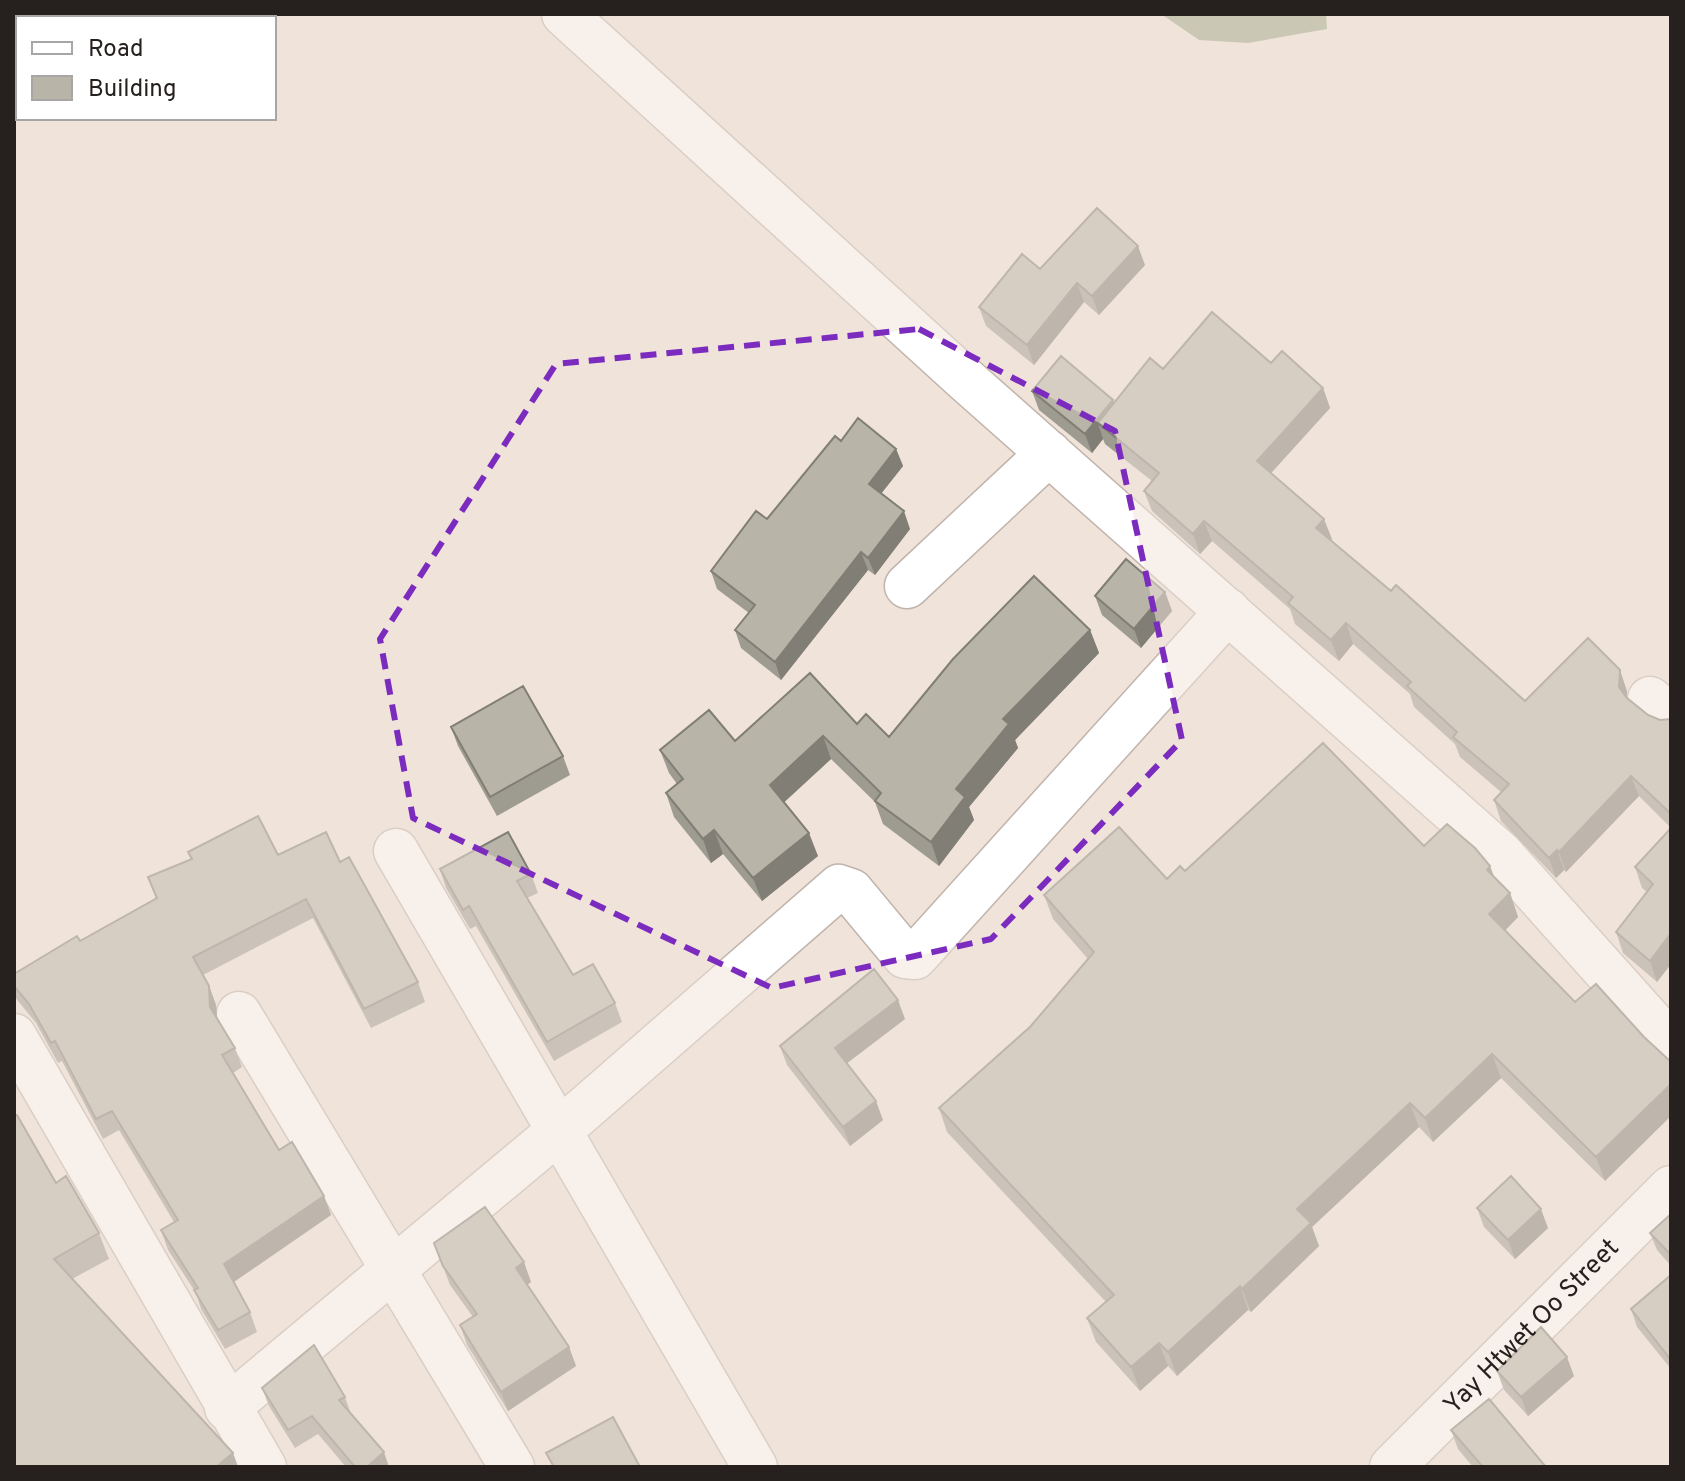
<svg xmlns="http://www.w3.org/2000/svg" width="1685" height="1481" font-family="Overpass,sans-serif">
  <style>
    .water { fill: #9ba488 }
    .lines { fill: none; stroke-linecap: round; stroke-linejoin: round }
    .minor-casing { stroke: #c0b4ac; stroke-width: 47 }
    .minor { stroke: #fff; stroke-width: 44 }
    .wall { fill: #9e9b90 }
    .shaded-wall { fill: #817e75 }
    .building { fill: #b8b4a7; stroke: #817e75; stroke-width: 2 }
    .marked { fill: none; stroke: #7b2cbf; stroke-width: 6; stroke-dasharray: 16 10; stroke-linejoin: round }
    .labels { text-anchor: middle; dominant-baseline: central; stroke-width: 8; stroke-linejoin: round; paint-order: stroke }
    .street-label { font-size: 26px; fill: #26211e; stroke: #fff }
  </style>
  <rect width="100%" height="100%" fill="#f0e3da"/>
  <!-- water -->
  <path class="water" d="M1161,14h165l1,15 -79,14 -49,-3z"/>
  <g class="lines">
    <defs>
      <g id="minor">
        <path d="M564,14l403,367 534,473 170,190"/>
        <path d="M14,26l4,-4"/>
        <path d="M907,586l142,-133"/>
        <path d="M1650,699l21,17"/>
        <path d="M396,851l359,616"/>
        <path d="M239,1014l273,453"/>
        <path d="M14,1036l250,431"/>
        <path d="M227,1408l332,-277 280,-244 12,4 54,65 10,1 313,-346"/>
        <path id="s1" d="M1392,1467l279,-279"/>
      </g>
    </defs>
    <!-- minor casing -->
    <use href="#minor" class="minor-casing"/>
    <!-- minor -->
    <use href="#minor" class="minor"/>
  </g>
  <!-- wall -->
  <path class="wall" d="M1145,265l-46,50 -15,-13 -50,63 -48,-39 -7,-19 61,-38z
    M1271,363l52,25 7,20 -59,65 61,66 -1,1 60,51 134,110 102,-10v7l21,17 12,5 11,-1v109l-32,-32 -73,76 -2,-2 -8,8 -55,-57 -7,-21 7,-8 -41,-35 -5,-13 -41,-37 -4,-13 -57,-50 -14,17 -44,-37 -5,-15 -78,-68 -12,13 -48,-43 -8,-20 8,-10 -47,-37 -2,-5 -11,14 -53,-43 -7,-19 81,9 1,3 49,-34z
    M841,441l55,8 7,17 -22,28 29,35 -35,46 -7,-5 -87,110 -40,-32 -6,-18 14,-17 -32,-24 -6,-18 56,-52z
    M1165,592l7,19 -31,37 -39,-33 -7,-19z
    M1090,630l9,23 -84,87 3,8 -49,59 5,13 -35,46 -56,-42 -8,-22 -44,-43 -47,43 34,54 -56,45 -39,-47 -12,9 -37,-46 -8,-24 11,-9 -8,-11 -9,-23 75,-9 122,-17 32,13z
    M451,727l112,29 7,19 -73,41 -39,-70z
    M1671,828v136l-14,18 -34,-29 -7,-21 31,-40 -5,-4 -7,-21z
    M1424,846l71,32 15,15 8,24 -13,13 70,72 30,179 -104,-103 -68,64 -14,-15 -107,100 7,19 -68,66 -3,-2 -71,66 -9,-10 -28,25 -44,-49 -9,-24 19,-16 -159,-170 -8,-24 91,-81 58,-68 -35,-40 -9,-24 123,-16 18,-8z
    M188,852l90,3 62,7 78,120 7,20 -54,26 -58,-110 -110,57 6,11 7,19 1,13 18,30 7,19 -9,6 46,77 45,46 7,19 -98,67 17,30 7,20 -32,17 -24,-40 -5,-16 -28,-43 -7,-20 13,-8 -55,-92 -16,9 -41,-78 -4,2 -22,-40 -22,-27v-22l66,-33 76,-42 -8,-22 43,-17z
    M440,869l91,5 7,19 -11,5 46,77 42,28 7,19 -68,39 -78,-135 -6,3 -24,-41z
    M905,1019l-58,44 36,57 -33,26 -63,-81 -7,-19z
    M56,1183l43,50 10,26 -37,20 161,174 5,14h-224z
    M1477,1208l71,20 -33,31 -31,-32z
    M1671,1214v52l-14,-16 -7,-17z
    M434,1243l97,39 -4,3 42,62 7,19 -68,45 -41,-66 -7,-20 13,-8 -23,-32z
    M1671,1275v94l-34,-42 -6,-18z
    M1497,1371l77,5 -46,40 -24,-26z
    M262,1388l83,9 6,17 38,53h-43l-28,-33 -23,14 -26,-42z
    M1451,1430l95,37h-73l-15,-18z"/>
  <!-- shaded-wall -->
  <path class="shaded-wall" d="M1138,246l7,19 -46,50 -7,-19z
    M1077,283l7,19 -50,63 -7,-20z
    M1323,388l7,20 -66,73 -7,-20z
    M1113,400l7,19 -22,4 5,16 -11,14 -7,-19z
    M896,449l7,17 -28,35 -6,-17z
    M904,511l6,18 -35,46 -7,-17z
    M1324,519l8,20 -8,9 -8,-20z
    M1204,521l8,20 -12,13 -7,-20z
    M861,552l7,18 -87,110 -6,-18z
    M1165,592l7,19 -31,37 -7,-19z
    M1346,623l7,21 -14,17 -8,-21z
    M1090,630l9,23 -84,87 3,8 -49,59 5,13 -35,46 -8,-24 25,-53 47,-70z
    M1620,670l7,21 -1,16 -7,-20z
    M823,736l8,23 -53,49 -8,-23z
    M1631,776l8,20 -73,76 -7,-20z
    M714,830l9,24 -12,9 -8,-24z
    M809,833l9,23 -56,45 -9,-23z
    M1557,850l7,20 -8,8 -7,-20z
    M1490,866l9,23 -12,-19z
    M1510,893l8,24 -20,21 -9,-24z
    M1671,933v31l-14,18 -7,-21z
    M209,986l7,19 2,22 -8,-20z
    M898,1000l7,19 -63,48 -7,-19z
    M1492,1054l9,24 -68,64 -8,-24z
    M1671,1084v32l-66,65 -9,-24z
    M876,1101l7,19 -33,26 -7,-19z
    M1410,1103l9,24 -107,100 7,19 -68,66 -9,-23 55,-80z
    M324,1196l7,19 -100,69 -7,-20z
    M1541,1209l7,19 -33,31 -7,-19z
    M524,1262l7,20 -8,5 -7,-19z
    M1240,1286l8,24 -71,66 -9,-24z
    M1159,1343l9,23 -28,25 -9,-24z
    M569,1347l7,19 -68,45 -7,-19z
    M1567,1357l7,19 -46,40 -7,-19z
    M384,1452l5,15h-22z
    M233,1453l5,14h-22z"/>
  <!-- building -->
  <path class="building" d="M1097,208l41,38 -46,50 -15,-13 -50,62 -48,-38 43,-53 18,15z
    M1212,312l59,51 11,-12 41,37 -66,73 67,58 -8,9 75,63 5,-6 129,116 63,-63 32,32 -1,17 8,11 21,17 12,5 11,-1v95l-40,-38 -72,76 -2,-2 -8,8 -55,-58 15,-16 -56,-47 4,-5 -50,-46 4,-4 -65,-59 -15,17 -43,-37 5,-6 -89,-76 -11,13 -49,-43 15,-18 -61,-50 52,-65 13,11z
    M1061,356l52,44 -28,34 -53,-43z
    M858,418l38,31 -27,35 35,27 -36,47 -7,-6 -86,110 -40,-32 20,-25 -44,-34 45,-60 11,8 68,-83 6,5z
    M1126,559l39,33 -31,37 -39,-33z
    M1034,576l56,54 -87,89 6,5 -53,65 9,8 -34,45 -56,-41 6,-8 -58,-57 -53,49 39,48 -56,45 -39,-48 -11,9 -37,-46 17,-14 -23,-29 49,-40 26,31 75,-68 47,51 9,-10 23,23 64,-78z
    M523,686l40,70 -73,41 -39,-70z
    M1323,743l101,103 23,-22 28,24 15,18 -3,4 23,23 -21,21 86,88 21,-18 48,53 27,25v22l-75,73 -104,-103 -67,64 -15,-15 -113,106 14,14 -69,66 -2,-3 -72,66 -9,-9 -28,24 -44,-49 27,-23 -175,-187 91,-81 64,-75 -50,-57 75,-68 48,52 13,-13 5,5z
    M258,816l20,39 48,-23 14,30 9,-5 69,125 -54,27 -58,-110 -113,58 16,29 1,21 25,41 -13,7 57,95 13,-8 32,54 -100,68 26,48 -32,18 -24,-40 4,-2 -37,-58 17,-10 -66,-109 -16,8 -41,-78 -4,2 -22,-39 -15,-18v-12l63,-38 3,5 77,-43 -9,-21 44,-18 -4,-7z
    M1671,828v105l-21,28 -34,-29 37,-48 -18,-17z
    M508,832l23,42 -14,7 56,94 20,-11 22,39 -68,39 -78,-136 -6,4 -23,-41z
    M874,969l24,31 -63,48 41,53 -33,26 -63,-81z
    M17,1115l39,68 10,-7 33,57 -45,26 179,194 -17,14h-202v-351z
    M1511,1176l30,33 -33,31 -31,-32z
    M485,1207l39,55 -8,6 53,79 -68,45 -41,-67 17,-11 -34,-48 -9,-23z
    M1671,1214v41l-21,-22z
    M1671,1275v85l-40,-51z
    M1541,1327l26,30 -46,40 -24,-26z
    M314,1345l31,52 -6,3 45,52 -17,15h-12l-43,-51 -24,14 -26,-42z
    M1489,1399l57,68h-63l-32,-37z
    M613,1417l27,50h-86l-8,-14z"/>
  <!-- marked area -->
  <path d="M0 0H1685V1481H0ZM919,329l196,102 67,309 -191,199 -219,49 -359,-170 -33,-179 176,-275z" fill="#f0e3da" fill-opacity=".55" fill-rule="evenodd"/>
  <path class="marked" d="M919,329l196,102 67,309 -191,199 -219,49 -359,-170 -33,-179 176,-275z"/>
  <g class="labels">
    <!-- street labels -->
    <g class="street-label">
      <text stroke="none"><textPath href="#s1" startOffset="198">Yay Htwet Oo Street</textPath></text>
    </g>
  </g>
  <!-- border -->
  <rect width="1685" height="1481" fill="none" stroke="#26211e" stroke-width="32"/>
  <!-- legend -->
  <rect x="16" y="16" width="260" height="104" fill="#ffffff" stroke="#a8a6a5" stroke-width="2"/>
  <rect x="32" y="42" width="40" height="12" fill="#ffffff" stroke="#a8a6a5" stroke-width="2"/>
  <text x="88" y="56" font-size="24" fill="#26211e">Road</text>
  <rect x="32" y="76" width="40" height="24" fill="#b8b4a7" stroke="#a8a6a5" stroke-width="2"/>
  <text x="88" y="96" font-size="24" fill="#26211e">Building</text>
</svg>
